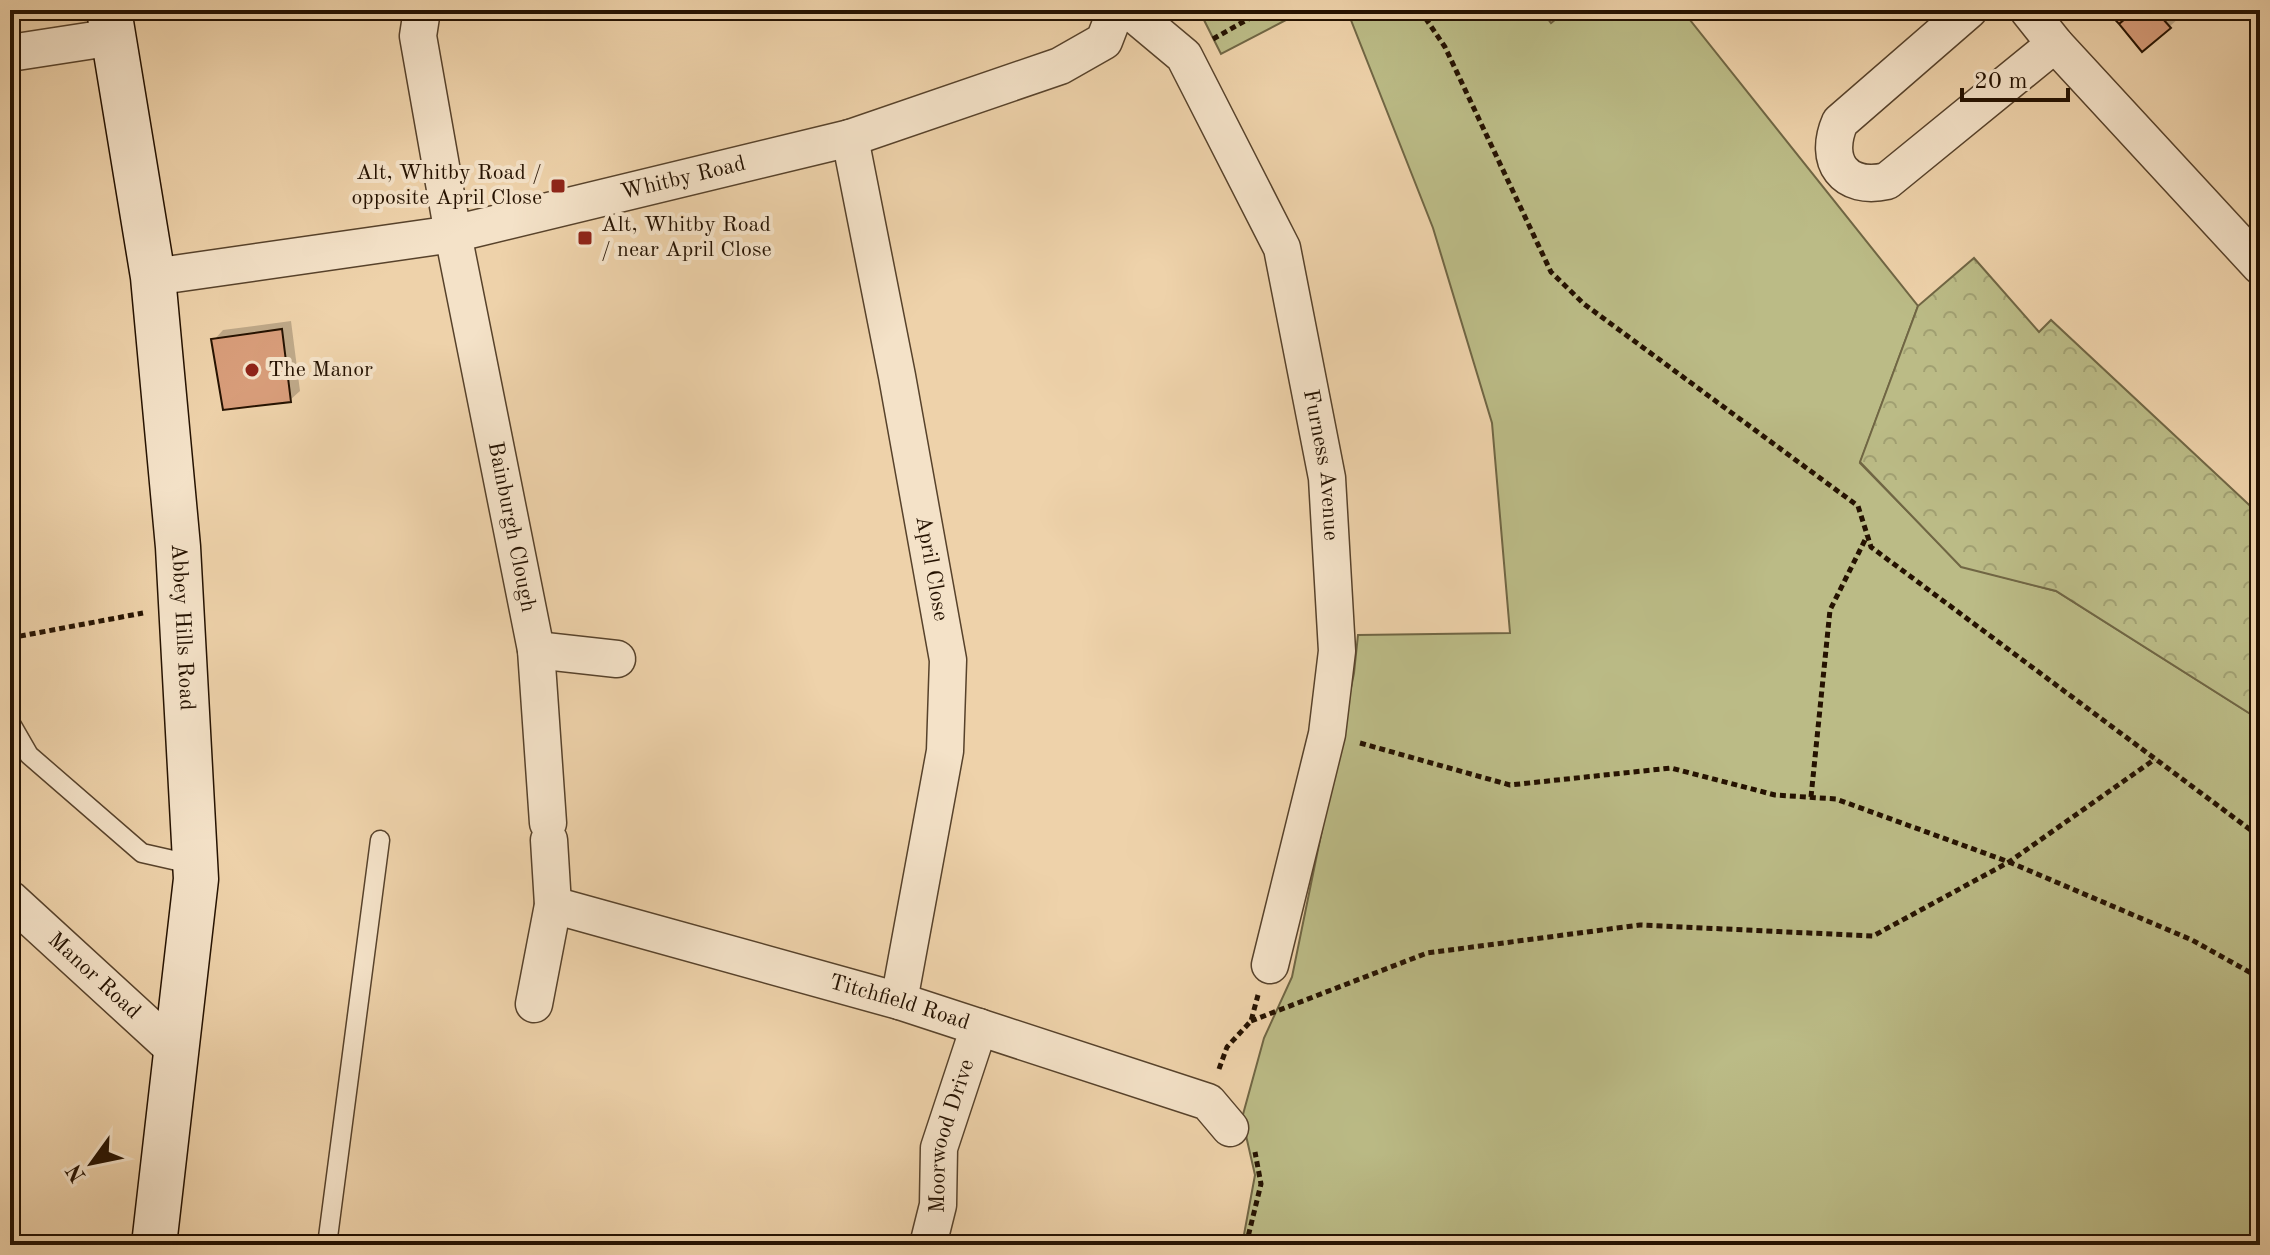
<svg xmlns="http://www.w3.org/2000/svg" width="2270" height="1255" font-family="'Old Standard TT',serif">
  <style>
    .green { fill: #bbbb86; stroke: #706644; stroke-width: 2 }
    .forest { fill: url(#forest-crowns); stroke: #706644; stroke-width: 2 }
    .shadow { fill: #0003 }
    .building { fill: #d89d7a; stroke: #251201; stroke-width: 2 }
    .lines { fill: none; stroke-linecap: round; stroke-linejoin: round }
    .service-casing { stroke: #57422b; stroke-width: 21 }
    .minor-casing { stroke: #57422b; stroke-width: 39 }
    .secondary-casing { stroke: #251201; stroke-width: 47 }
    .path { stroke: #251201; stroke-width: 5; stroke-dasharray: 6 4; stroke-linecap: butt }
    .service { stroke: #f4e2c8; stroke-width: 18 }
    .minor { stroke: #f4e2c8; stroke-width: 36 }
    .secondary { stroke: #f4e2c8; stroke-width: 44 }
    .poi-dot { fill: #8f2418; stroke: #f4e2c8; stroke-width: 3 }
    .labels { text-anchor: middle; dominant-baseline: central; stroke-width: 8; stroke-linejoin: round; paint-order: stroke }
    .poi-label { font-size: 22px; fill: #251201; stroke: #f4e2c8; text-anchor: start }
    .street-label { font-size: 22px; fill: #251201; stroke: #f4e2c8 }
  </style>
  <defs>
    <pattern id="forest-crowns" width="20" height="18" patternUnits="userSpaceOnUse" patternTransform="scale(2)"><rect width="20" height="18" fill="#bbbb86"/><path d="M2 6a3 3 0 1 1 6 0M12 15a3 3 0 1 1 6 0" fill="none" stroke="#a1a072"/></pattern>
  </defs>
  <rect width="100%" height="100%" fill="#eed2aa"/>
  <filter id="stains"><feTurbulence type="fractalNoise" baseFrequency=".0025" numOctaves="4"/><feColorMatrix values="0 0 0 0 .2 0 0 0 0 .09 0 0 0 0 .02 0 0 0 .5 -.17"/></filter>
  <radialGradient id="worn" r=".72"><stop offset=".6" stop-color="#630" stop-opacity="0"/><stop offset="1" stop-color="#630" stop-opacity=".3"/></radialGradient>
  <!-- green -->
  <path class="green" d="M1219,10h86l-84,44 -17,-34z
    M1347,10h194l10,13 16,-13h115l236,296 -58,157 101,103 95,25 204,129v525h-1021l4,-5 12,-65 -13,-57 22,-80 28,-61 62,-304 4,-38 152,-2 -18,-210 -59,-195z"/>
  <!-- forest -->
  <path class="forest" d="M1974,258l65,74 12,-12 209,195v205l-204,-129 -95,-24 -101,-105 58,-156z"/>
  <!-- shadow -->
  <path class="shadow" d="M2109,10h63l7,8 -10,9z
    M291,321l9,70 -10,9 -76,-60 9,-10z"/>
  <!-- building -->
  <path class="building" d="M2106,10h30l-17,14z
    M2136,10h19l16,18 -29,24 -23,-28z
    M282,329l9,73 -68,8 -12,-71z"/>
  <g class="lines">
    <defs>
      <path id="service" d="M10,722l19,33 113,98 53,12
        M327,1245l53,-405"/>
      <g id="minor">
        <path id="s1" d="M422,10l-4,26 35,198 83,416 12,173"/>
        <path id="s2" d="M1129,10l55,46 98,192 45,230 10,173 -10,83 -57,231"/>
        <path d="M1969,10l-129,112c-17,39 4,69 47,59l168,-137"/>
        <path d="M2028,10l27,34 205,222"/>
        <path d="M10,53l104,-16"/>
        <path id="s3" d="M850,138l47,238 51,284 -3,91 -46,250"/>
        <path id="s4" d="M153,277l300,-43 397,-96 210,-72 44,-25 12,-31"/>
        <path d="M536,650l81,9"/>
        <path id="s5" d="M10,899l167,153"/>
        <path id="s6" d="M553,905l346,96 309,101 22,26"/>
        <path d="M534,1004l19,-99 -4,-65"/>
        <path id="s7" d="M928,1245l10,-40 1,-57 40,-121"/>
      </g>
      <g id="secondary">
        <path id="s8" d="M109,10l44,267 25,270 18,332 -42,366"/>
      </g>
    </defs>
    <!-- service casing -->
    <use href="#service" class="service-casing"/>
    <!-- minor casing -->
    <use href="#minor" class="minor-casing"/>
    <!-- secondary casing -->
    <use href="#secondary" class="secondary-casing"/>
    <!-- path -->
    <path class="path" d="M1420,10l25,37 106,225 33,32 274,202 13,41 389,290
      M1213,39l51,-29
      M10,638l133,-25
      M1360,743l150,42 161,-17 104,27 61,4 173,63 183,78 68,38
      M1811,797l19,-187 37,-74
      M1251,1021l176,-68 213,-28 233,11 136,-74 146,-103
      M1219,1069l8,-22 24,-26 7,-26
      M1246,1245l15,-61 -6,-32"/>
    <!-- service -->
    <use href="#service" class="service"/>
    <!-- minor -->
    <use href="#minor" class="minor"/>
    <!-- secondary -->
    <use href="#secondary" class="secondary"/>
  </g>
  <!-- markers -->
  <g class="poi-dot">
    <rect x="550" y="178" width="16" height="16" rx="4"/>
    <rect x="577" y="230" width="16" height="16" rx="4"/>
    <circle cx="252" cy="370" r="8"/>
  </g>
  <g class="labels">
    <!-- poi labels -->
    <g class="poi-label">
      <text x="542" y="173" text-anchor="end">Alt, Whitby Road /<tspan x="542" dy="25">opposite April Close</tspan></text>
      <text x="601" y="225">Alt, Whitby Road<tspan x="601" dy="25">/ near April Close</tspan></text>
      <text x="268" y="370">The Manor</text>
    </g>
    <!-- street labels -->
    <g class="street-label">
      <text stroke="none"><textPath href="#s4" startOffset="540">Whitby Road</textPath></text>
      <text stroke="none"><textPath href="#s2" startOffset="508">Furness Avenue</textPath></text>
      <text stroke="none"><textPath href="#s1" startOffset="526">Bainburgh Clough</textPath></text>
      <text stroke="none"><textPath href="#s3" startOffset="438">April Close</textPath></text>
      <text stroke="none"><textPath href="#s8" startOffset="622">Abbey Hills Road</textPath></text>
      <text stroke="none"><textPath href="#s5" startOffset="114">Manor Road</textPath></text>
      <text stroke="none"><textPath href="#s6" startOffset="360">Titchfield Road</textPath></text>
      <text stroke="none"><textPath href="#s7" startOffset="112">Moorwood Drive</textPath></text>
    </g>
  </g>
  <!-- margin -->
  <rect width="2270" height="1255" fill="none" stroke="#eed2aa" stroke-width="40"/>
  <rect x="12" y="12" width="2246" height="1231" fill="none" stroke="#251201" stroke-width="4"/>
  <rect x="20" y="20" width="2230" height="1215" fill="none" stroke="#251201" stroke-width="2"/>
  <!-- north arrow -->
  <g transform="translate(92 1163) rotate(237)" stroke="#f4e2c8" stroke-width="6" paint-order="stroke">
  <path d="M0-6L14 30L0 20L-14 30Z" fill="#251201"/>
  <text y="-12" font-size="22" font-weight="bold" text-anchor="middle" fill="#251201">N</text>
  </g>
  <!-- scale -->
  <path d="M1962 88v12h106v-12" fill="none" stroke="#251201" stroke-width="4"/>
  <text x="1974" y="88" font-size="24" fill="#251201" stroke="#f4e2c8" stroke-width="6" paint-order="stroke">20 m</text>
  <rect width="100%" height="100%" filter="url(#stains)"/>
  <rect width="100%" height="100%" fill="url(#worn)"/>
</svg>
